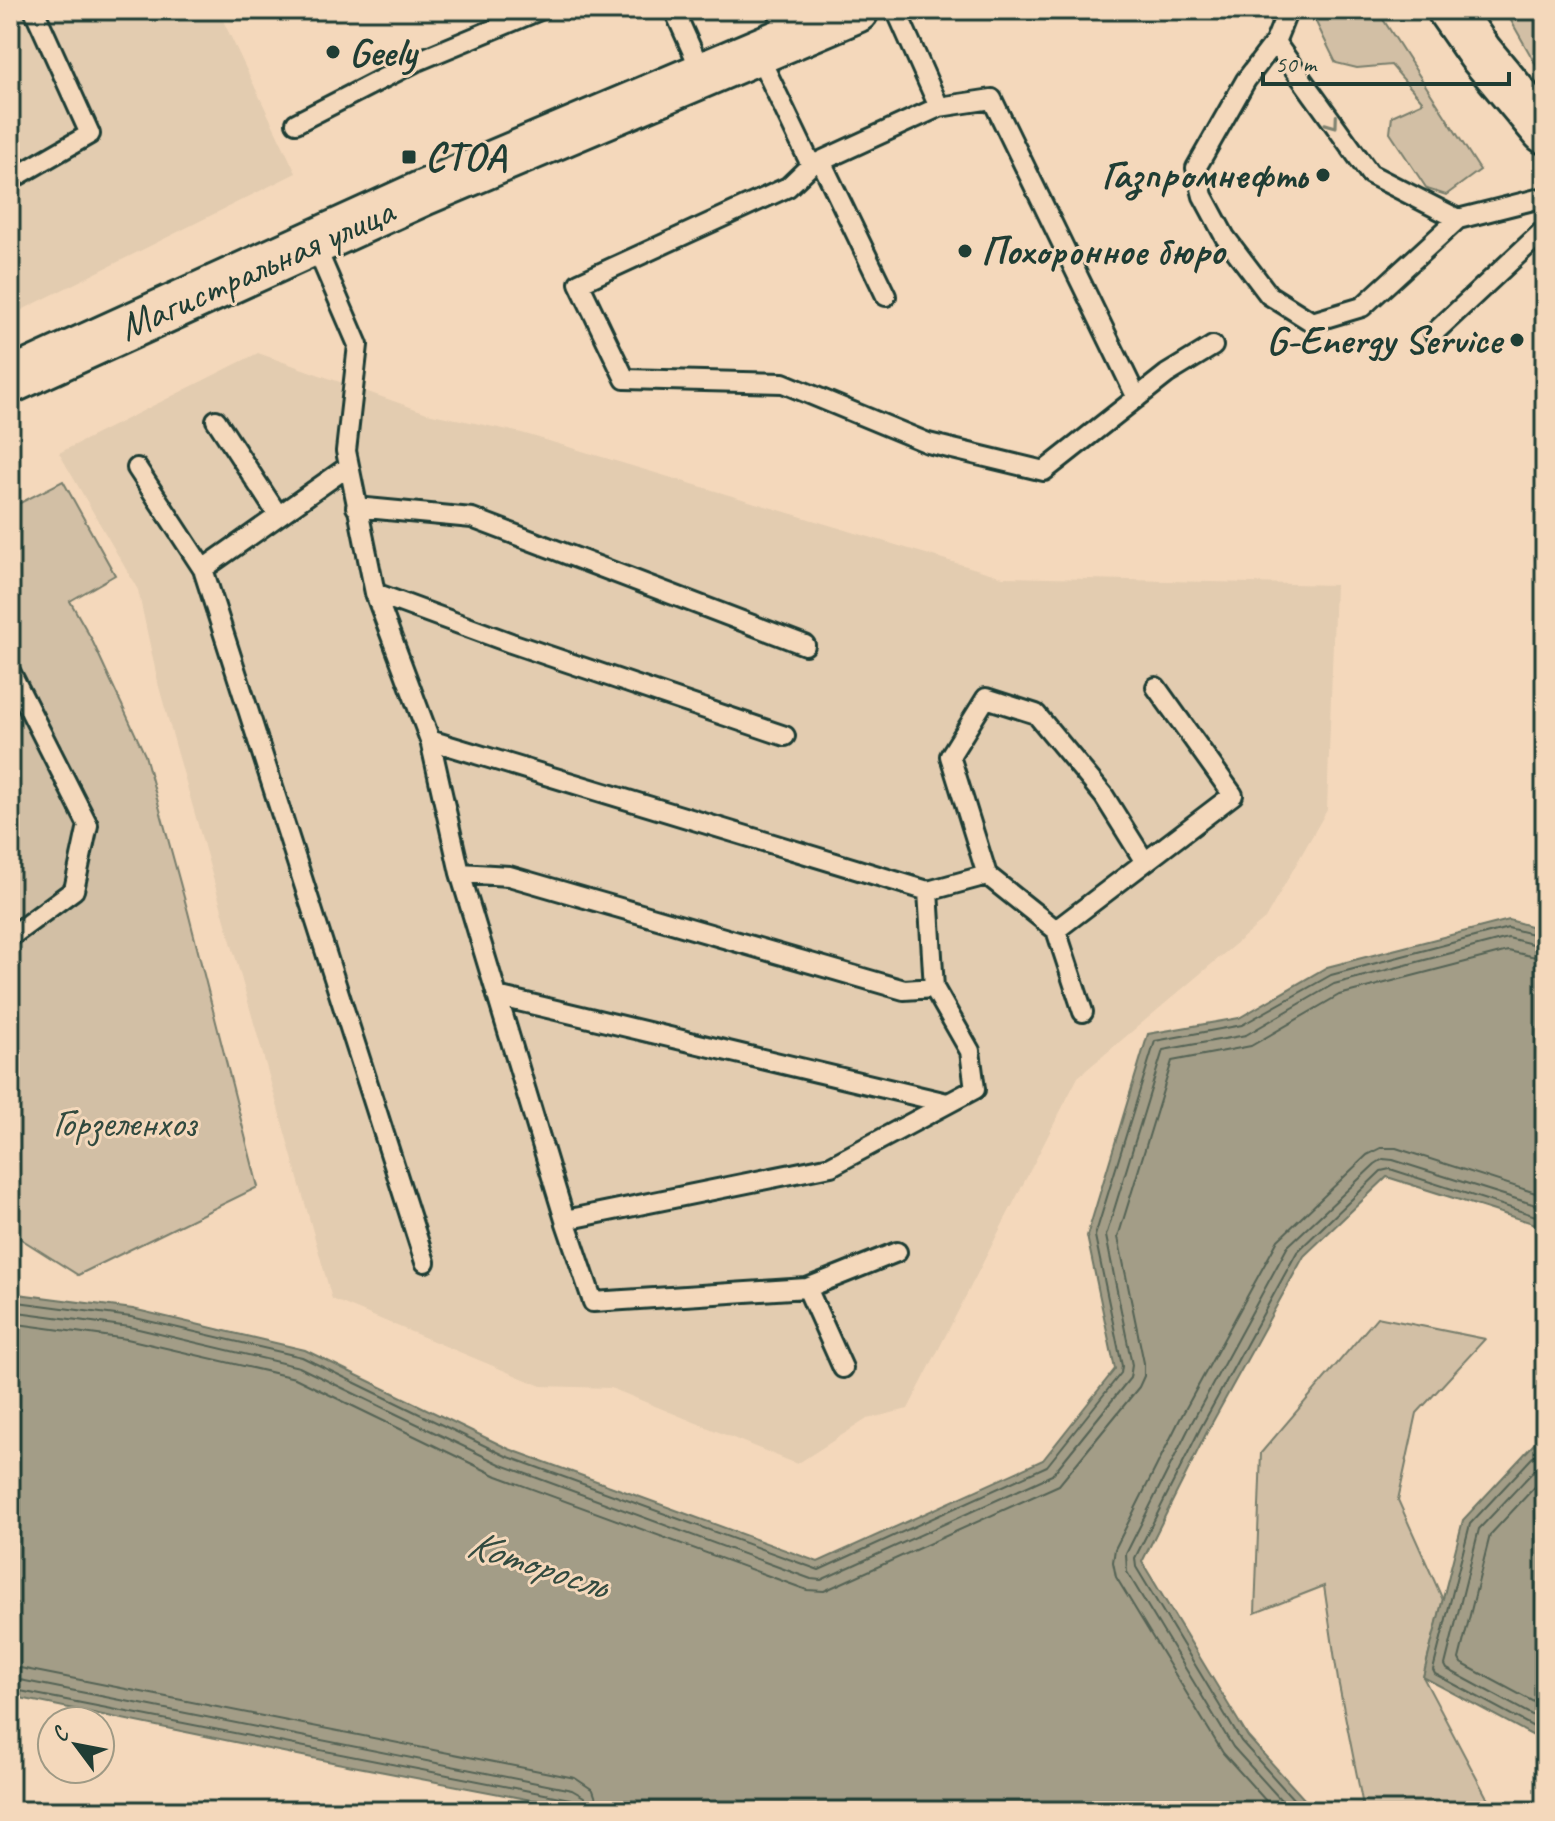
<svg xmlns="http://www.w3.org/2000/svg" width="1555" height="1821" font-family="Caveat,sans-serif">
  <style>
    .built { fill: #e3ccb0 }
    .green { fill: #d2bfa5; stroke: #787e6c; stroke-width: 2 }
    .water { fill: #a39d87; stroke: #6e7766; stroke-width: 2 }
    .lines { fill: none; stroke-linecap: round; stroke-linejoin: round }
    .shore { stroke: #546355; stroke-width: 2 }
    .service-casing { stroke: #1f3d34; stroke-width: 24 }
    .secondary-casing { stroke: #1f3d34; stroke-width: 50 }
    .service { stroke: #f4d8bb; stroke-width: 18 }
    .secondary { stroke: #f4d8bb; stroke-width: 44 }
    .oneway { stroke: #7f8371 }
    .poi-dot { fill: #1f3d34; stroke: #f4d8bb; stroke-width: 3 }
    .labels { text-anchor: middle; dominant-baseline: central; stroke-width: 6; stroke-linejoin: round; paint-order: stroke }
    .poi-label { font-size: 40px; font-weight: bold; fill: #1f3d34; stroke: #f4d8bb; text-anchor: start }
    .street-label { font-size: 40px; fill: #1f3d34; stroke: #f4d8bb }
    .park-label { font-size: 40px; fill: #314a3f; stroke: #f4d8bb }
    .water-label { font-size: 42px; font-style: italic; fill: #334b40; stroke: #f4d8bb }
  </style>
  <rect width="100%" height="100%" fill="#f4d8bb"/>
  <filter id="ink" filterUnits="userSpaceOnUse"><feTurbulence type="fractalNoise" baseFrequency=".0125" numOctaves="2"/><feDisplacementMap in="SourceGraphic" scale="16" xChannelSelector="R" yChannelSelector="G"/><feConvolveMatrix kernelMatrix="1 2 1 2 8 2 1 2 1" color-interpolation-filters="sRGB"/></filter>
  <g filter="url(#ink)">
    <!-- built -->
    <path class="built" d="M10,10h208l78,163 -286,143z
      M258,353l169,60 95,20 481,144 332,8 -8,225 -62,109 -187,158 -170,332 -41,10 -70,45 -186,-76 -70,-2 -209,-87 -173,-612 -21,-97 -79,-137z"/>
    <!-- green -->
    <path class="green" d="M1310,10h67l103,160 -34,25 -19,-6 -37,-56 2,-17 31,-14 -32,-37 -34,3 -21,-5z
      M1505,10h40v68l-5,-6z
      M63,481l52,94 -45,26 21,37 54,117 43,157 70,275 -180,88 -68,-43v-724z
      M1377,1317l108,22 -68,74 -19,87 45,100 -20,77 71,134h-130l-26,-131 -14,-94 -69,27 6,-160z"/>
    <!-- water -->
    <path class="water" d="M1509,920l36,10v297l-158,-50 -83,79 -97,176 -65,130 106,175 67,74h-726l-252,-48 -327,-67v-403l123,16 172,41 204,99 309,113 225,-102 72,-91 -28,-133 61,-202 91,-16 88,-51z
      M1545,1432v310l-122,-65 40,-157z"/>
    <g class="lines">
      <!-- shore -->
      <path class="shore" d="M10,1301l121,16 171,40 204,99 313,114 228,-104 74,-93 1,-7 -27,-130 60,-195 87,-16 89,-50 177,-47 37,9
        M10,1311l120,16 169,40 203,98 309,114 10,1 231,-105 78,-97 2,-13 -26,-129 57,-186 83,-15 88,-51 174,-46 37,9
        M10,1323l117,16 168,39 202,98 310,114 17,1 235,-106 80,-98 5,-11v-13l-26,-126 54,-176 79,-15 88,-51 169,-44 37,8
        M1545,1444l-75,80 -37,146 2,4 110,59
        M1545,1459l-66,70 -34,136 2,4 98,53
        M1545,1476l-55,59 -31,124 2,4 84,45
        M10,1666l565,112 18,12 7,21
        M10,1678l562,112 12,7 4,14
        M10,1689l560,110 6,5 1,7
        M1275,1811l-52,-58 -107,-176 -3,-15 2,-13 65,-130 98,-179 89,-85 14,-7h15l149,48
        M1291,1811l-58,-64 -106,-175 -1,-18 65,-130 97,-178 87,-82 8,-5 10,1 152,48
        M1304,1811l-63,-70 -105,-174 -1,-9 65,-129 97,-177 84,-81 9,-2 155,50"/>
      <defs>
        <path id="service" d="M674,10l29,65
          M777,10l13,28
          M1288,10l-13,32 95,132 88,45 87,-22
          M1275,42l-29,38 -50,88 7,28 22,41 44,58 43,27 50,-15 96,-88
          M757,52l54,113 10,-4
          M939,107l53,-8 145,299
          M296,123l119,-61 125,-52
          M811,165l-23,22 -209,96 46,96 158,4 145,60 116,28 123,-97 46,-28
          M10,180l80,-46 -56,-124
          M314,243l44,102 -12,106 29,142 55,147
          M886,296l-65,-135 118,-54 -43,-97
          M1434,333l111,-104
          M216,420l62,95
          M349,466l-146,103 222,693
          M137,468l66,101
          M356,507l116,11 333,127
          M375,593l136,50 274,93
          M10,671l78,154 -14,65 -64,47
          M460,873l105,347
          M987,875l-37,-119 36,-58 50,16 68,82 41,66
          M928,891l6,97
          M1056,930l27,82
          M497,996l450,107
          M897,1252l-90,36 -214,14 -28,-82 266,-54 144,-77 -5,-38 -36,-63 -30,2 -395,-114 -49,-3 -30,-133 498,151 59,-16 69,55 177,-135 -77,-108
          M807,1288l36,80"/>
        <path id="secondary" d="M1450,10l30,43 65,78
          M10,381l413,-188 433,-183"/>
      </defs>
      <!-- service casing -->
      <use href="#service" class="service-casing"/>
      <!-- secondary casing -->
      <use href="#secondary" class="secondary-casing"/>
      <!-- service -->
      <use href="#service" class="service"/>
      <!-- secondary -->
      <use href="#secondary" class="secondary"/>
    </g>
    <!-- one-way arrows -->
    <defs><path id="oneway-chevron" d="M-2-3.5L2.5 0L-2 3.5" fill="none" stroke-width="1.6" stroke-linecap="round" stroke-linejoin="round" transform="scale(2)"/></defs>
    <use class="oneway" href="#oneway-chevron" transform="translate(1333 123) rotate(54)"/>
  </g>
  <!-- markers -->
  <g class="poi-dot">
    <circle cx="333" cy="52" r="8"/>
    <rect x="401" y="149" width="16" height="16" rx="4"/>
    <circle cx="1323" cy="175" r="8"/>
    <circle cx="965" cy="251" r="8"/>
    <circle cx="1517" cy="340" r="8"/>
  </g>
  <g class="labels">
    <!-- poi labels -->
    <g class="poi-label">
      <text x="349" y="52">Geely</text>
      <text x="425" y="157">СТОА</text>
      <text x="1307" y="175" text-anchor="end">Газпромнефть</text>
      <text x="981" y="251">Похоронное бюро</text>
      <text x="1501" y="340" text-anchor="end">G-Energy Service</text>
    </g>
    <!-- street labels -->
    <g class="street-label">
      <text transform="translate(256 269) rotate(-24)">Магистральная улица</text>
    </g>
    <!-- park labels -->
    <g class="park-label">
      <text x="124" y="1123">Горзеленхоз</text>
    </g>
    <!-- water labels -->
    <g class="water-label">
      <text transform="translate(537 1564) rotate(18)">Которосль</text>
    </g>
  </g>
  <!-- margin -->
  <rect width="1555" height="1821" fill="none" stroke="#f4d8bb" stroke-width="40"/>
  <rect x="20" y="20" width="1515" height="1781" fill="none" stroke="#1f3d34" stroke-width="3" filter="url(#ink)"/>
  <!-- north arrow -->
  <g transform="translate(76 1745) rotate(302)"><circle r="38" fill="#f4d8bb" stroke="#9f9a85" stroke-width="2"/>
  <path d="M0-6L14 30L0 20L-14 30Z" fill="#1f3d34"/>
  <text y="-12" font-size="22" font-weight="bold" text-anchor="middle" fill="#1f3d34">С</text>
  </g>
  <!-- scale -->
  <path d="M1263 72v12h246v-12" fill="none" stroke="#1f3d34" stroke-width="4"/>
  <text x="1275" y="72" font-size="24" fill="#1f3d34" stroke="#f4d8bb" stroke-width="6" paint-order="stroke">50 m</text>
</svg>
